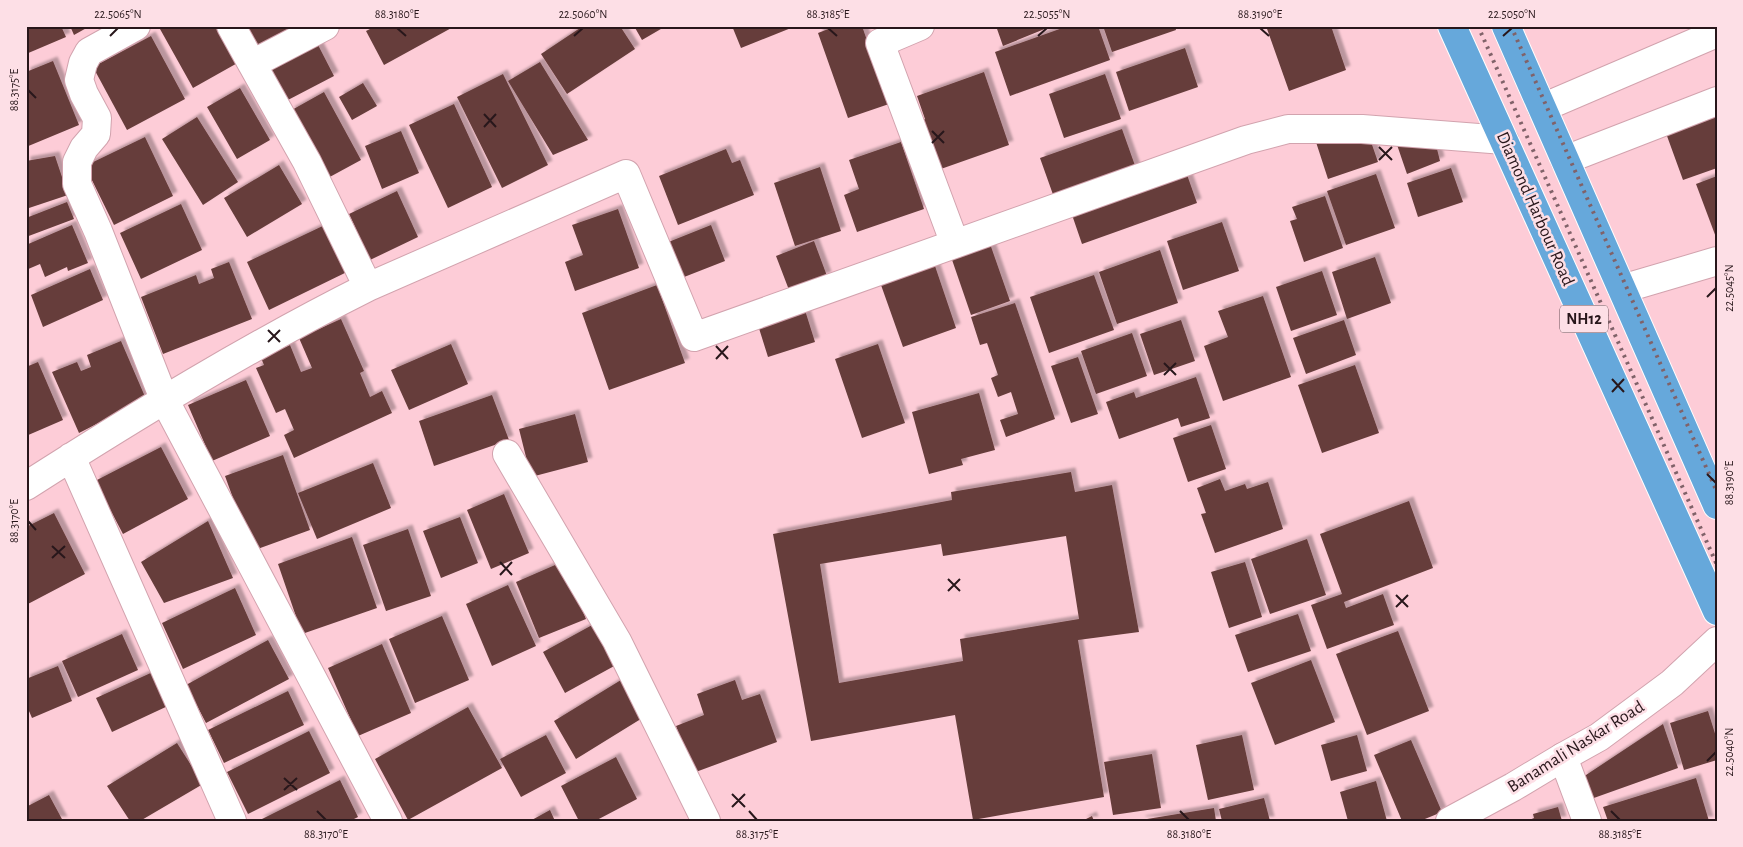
<svg xmlns="http://www.w3.org/2000/svg" width="1743" height="847" font-family="'Alegreya Sans',sans-serif">
  <style>
    .building { fill: #663d3b; fill-rule: evenodd; filter: url(#shadow) }
    .lines { fill: none; stroke-linecap: round; stroke-linejoin: round }
    .street-casing { stroke: #d2a3ae; stroke-width: 30 }
    .secondary-casing { stroke: #d2a3ae; stroke-width: 30 }
    .highway-casing { stroke: #fff; stroke-width: 30 }
    .street { stroke: #fff; stroke-width: 28 }
    .secondary { stroke: #fff; stroke-width: 28 }
    .highway { stroke: #66a8db; stroke-width: 28 }
    .rail { stroke: #806269; stroke-width: 4; stroke-dasharray: 2.5 5; stroke-linecap: butt }
    .ticks { fill: none; stroke: #28171b; stroke-width: 2 }
    .labels { text-anchor: middle; dominant-baseline: central; stroke-width: 5; stroke-linejoin: round; paint-order: stroke }
    .shield { fill: #fddfe6; stroke: #685358; stroke-width: 1 }
    .shield-label { font-size: 16px; font-weight: bold; fill: #28171b }
    .street-label { font-size: 18px; fill: #28171b; stroke: #fddfe6 }
    .neatline { fill: none; stroke: #28171b; stroke-width: 2 }
    .ticks-label { font-size: 12px; text-anchor: middle; fill: #28171b }
  </style>
  <defs>
    <filter id="shadow"><feDropShadow dx="4.5" dy="-4.5" stdDeviation="1" flood-color="#0004"/></filter>
  </defs>
  <rect width="100%" height="100%" fill="#fdccd7"/>
  <!-- building -->
  <path class="building" d="M26,26h35l5,11 -40,17z
    M70,26h20l-16,9z
    M166,26h55l20,35 -48,27 -33,-59z
    M240,26h59l-46,25z
    M376,26h79l-71,39 -18,-34z
    M583,26h37l15,23 -68,45 -26,-40z
    M634,26h32l-24,14z
    M732,26h64l-55,22z
    M836,26h26l27,78 -41,14 -30,-85z
    M996,26h56l-49,20z
    M1068,26h30l12,34 -100,36 -15,-44z
    M1103,26h72l1,4 -64,22z
    M1266,26h65l15,44 -57,21z
    M151,36l34,63 -58,31 -34,-63z
    M317,43l17,33 -48,25 -17,-34z
    M1185,48l13,39 -69,24 -13,-39z
    M53,61l26,64 -53,22v-75z
    M540,62l48,78 -35,15 -45,-74z
    M984,72l25,73 -71,25 -17,-49 4,-2 -8,-23z
    M503,74l45,91 -46,23 -45,-91z
    M1105,74l16,45 -57,19 -15,-44z
    M363,83l14,23 -25,14 -13,-23z
    M240,88l30,52 -33,19 -30,-52z
    M324,92l37,68 -35,19 -36,-68z
    M454,104l38,83 -44,21 -39,-83z
    M1717,106v62l-34,12 -20,-55z
    M197,117l41,65 -35,23 -41,-66z
    M1122,129l16,45 -82,29 -16,-45z
    M401,131l18,42 -37,16 -17,-43z
    M1369,136l9,26 -50,17 -13,-40z
    M145,137l28,59 -59,29 -29,-59z
    M1434,137l6,24 -33,13 -12,-35z
    M901,142l23,67 -67,23 -13,-37 15,-6 -10,-29z
    M726,149l6,14 8,-3 14,35 -76,30 -19,-49z
    M55,156l13,39 -42,14v-48z
    M279,165l23,39 -55,33 -23,-39z
    M820,167l21,64 -46,15 -21,-63z
    M1451,168l12,34 -45,15 -11,-34z
    M1185,169l12,34 -115,41 -12,-35z
    M1376,174l19,54 -49,17 -19,-54z
    M1717,176v64l-21,-56z
    M397,191l21,46 -48,23 -21,-46z
    M1325,196l18,52 -39,14 -14,-41 7,-2 -5,-12z
    M67,202l7,17 -48,18v-19z
    M181,204l21,46 -61,29 -21,-46z
    M618,209l21,59 -64,23 -10,-29 18,-7 -11,-30z
    M1222,222l17,49 -56,19 -16,-49z
    M329,223l22,47 -82,40 -22,-48z
    M72,225l16,38 -20,8 -1,-4 -22,10 -5,-13 -14,6v-25z
    M711,225l14,36 -46,18 -13,-36z
    M988,238l22,63 -39,14 -22,-64z
    M814,241l13,35 -38,14 -13,-34z
    M1160,250l18,53 -61,21 -18,-52z
    M1375,257l16,46 -44,16 -15,-47z
    M229,262l23,57 -89,35 -22,-57 55,-22 3,9 15,-6 -3,-9z
    M935,266l21,62 -53,19 -22,-62z
    M90,269l13,31 -60,27 -12,-32z
    M1322,271l15,44 -46,16 -15,-44z
    M1094,275l20,55 -65,23 -19,-56z
    M657,285l28,78 -76,27 -27,-77z
    M1263,296l28,81 -68,24 -19,-55 24,-9 -10,-26z
    M1015,303l40,116 -49,18 -6,-17 18,-6 -7,-22 -13,5 -7,-19 7,-3 -11,-32 -7,2 -9,-28z
    M804,307l11,35 -47,15 -11,-35z
    M341,319l23,52 -4,2 10,24 12,-6 10,22 -98,45 -10,-23 10,-5 -9,-21 -9,4 -20,-45 8,-3 -3,-7 29,-13 11,27 11,-4 -13,-30z
    M1181,320l14,41 -41,14 -14,-41z
    M1344,320l12,35 -50,19 -13,-36z
    M1132,333l15,43 -51,18 -15,-43z
    M121,341l25,58 -67,34 -27,-61 25,-10 4,9 10,-4 -4,-12z
    M451,344l17,40 -59,26 -18,-40z
    M878,344l27,79 -43,15 -27,-79z
    M1078,357l20,57 -27,9 -20,-57z
    M38,362l25,58 -37,16v-69z
    M1355,365l24,68 -57,20 -24,-68z
    M1196,377l14,41 -29,9 -3,-9 -59,21 -13,-37 28,-10 2,6z
    M246,380l24,56 -58,25 -24,-56z
    M979,393l16,57 -34,9 2,6 -34,9 -17,-62z
    M492,395l17,45 -75,26 -15,-45z
    M575,414l13,48 -57,15 -12,-48z
    M1211,425l15,44 -38,13 -15,-44z
    M161,447l27,52 -65,35 -28,-53z
    M283,455l27,75 -58,21 -27,-75z
    M373,463l18,45 -74,31 -19,-46z
    M1071,472l4,20 37,-7 27,147 -61,8 26,157 -131,23 -18,-105 -144,26 -38,-207 179,-34 -1,-8zM1066,536l13,83 -119,20 3,22 -124,22 -19,-119 121,-20 2,12z
    M1220,479l5,12 20,-7 2,5 21,-7 15,47 -68,24 -14,-39 5,-1 -9,-25z
    M504,494l25,59 -38,16 -24,-59z
    M1409,501l24,67 -89,34 2,6 37,-14 11,31 -67,24 -16,-44 31,-11 -22,-60z
    M54,513l31,61 -59,31v-78z
    M460,517l18,46 -37,15 -18,-47z
    M208,521l25,57 -69,25 -23,-41z
    M408,529l23,67 -45,15 -23,-66z
    M352,537l25,71 -75,26 -24,-70z
    M1307,539l19,56 -56,19 -19,-55z
    M562,562l24,57 -47,19 -23,-56z
    M1245,562l17,55 -33,11 -18,-56z
    M508,585l28,61 -44,20 -26,-62z
    M235,588l21,47 -73,34 -21,-46z
    M1298,614l13,37 -63,21 -13,-37z
    M442,616l27,64 -54,23 -26,-64z
    M594,624l22,41 -51,28 -22,-41z
    M1398,631l31,80 -62,24 -31,-81z
    M122,634l16,36 -60,27 -16,-36z
    M268,640l21,39 -83,44 -20,-38z
    M382,644l29,69 -53,23 -30,-68z
    M1311,660l24,62 -60,23 -24,-62z
    M58,666l14,35 -40,17 -6,-14v-25z
    M155,671l15,34 -58,27 -16,-34z
    M621,680l23,37 -68,42 -22,-38z
    M735,680l7,20 18,-6 17,48 -84,31 -17,-47 28,-11 -7,-21z
    M288,691l16,34 -80,38 -16,-33z
    M468,707l34,61 -94,52 -33,-61z
    M1708,711l9,29v20l-33,10 -14,-47z
    M1663,724l15,44 -87,31 -8,-22z
    M309,731l21,42 -82,41 -21,-42z
    M546,735l20,38 -45,24 -21,-38z
    M1242,735l12,55 -46,10 -12,-55z
    M1357,735l10,36 -36,10 -10,-36z
    M1411,740l31,72 -22,9h-18l-28,-66z
    M177,743l26,41 -63,37h-10l-23,-35z
    M1152,754l9,54 -48,7 -9,-53z
    M616,757l21,42 -42,22h-16l-18,-35z
    M1696,778l13,43h-101l-5,-14z
    M340,780l18,37 -8,4h-92z
    M1376,781l11,40h-39l-8,-29z
    M49,795l14,26h-37v-14z
    M1264,798l6,23h-48l-3,-12z
    M1558,807l4,14h-35l7,-3 -1,-4z
    M1214,808l2,13h-75v-1z
    M550,810l5,11h-25z
    M1092,816l2,5h-12z"/>
  <g class="lines">
    <defs>
      <path id="street" d="M136,26l-47,26 -6,11 -4,17 5,14 13,24 -1,16 -12,14 -7,14v22l21,47 66,168 224,422
        M231,26l21,38
        M325,26l-73,38 55,98 61,125
        M920,26l-40,17 75,201
        M1542,108l175,-75
        M1565,160l152,-59
        M1622,289l95,-28
        M507,454l110,187 89,180
        M71,457l161,364
        M26,486c111,-71 224,-140 342,-199l258,-113 68,163 552,-197 42,-11h74l142,11
        M1563,757l24,64"/>
      <path id="secondary" d="M1450,821l63,-34 50,-30 36,-20 73,-54 45,-42"/>
      <path id="highway" d="M1452,26l265,585
        M1506,26l211,479"/>
    </defs>
    <!-- street casing -->
    <use href="#street" class="street-casing"/>
    <!-- secondary casing -->
    <use href="#secondary" class="secondary-casing"/>
    <!-- highway casing -->
    <use href="#highway" class="highway-casing"/>
    <!-- street -->
    <use href="#street" class="street"/>
    <!-- secondary -->
    <use href="#secondary" class="secondary"/>
    <!-- highway -->
    <use href="#highway" class="highway"/>
    <!-- rail -->
    <path class="rail" d="M1478,26l239,539
      M1511,26l206,466"/>
  </g>
  <!-- ticks -->
  <path class="ticks" d="M397,28l9,8M828,28l9,8M1260,28l9,8M110,36l8,-8M574,36l9,-8M1038,36l9,-8M1503,36l9,-8M28,90l8,8M484,114l12,13M484,127l12,-13M932,131l12,12M932,143l12,-12M1379,147l13,13M1379,160l13,-13M1707,297l9,-9M268,330l12,12M268,342l12,-12M716,346l12,13M716,359l12,-13M1164,363l12,12M1164,375l12,-12M1612,379l12,13M1612,392l12,-13M1707,474l9,9M28,521l8,9M52,546l13,12M52,558l13,-12M500,562l12,13M500,575l12,-13M948,579l12,12M948,591l12,-12M1396,595l12,12M1396,607l12,-12M1707,761l9,-9M284,778l13,12M284,790l13,-12M732,794l13,13M732,807l13,-13M317,811l9,9M749,811l8,9M1180,811l9,9M1611,811l9,9"/>
  <g class="labels">
    <!-- shield labels -->
    <rect class="shield" x="1560" y="305.5" width="48" height="27" rx="4"/>
    <g class="shield-label">
      <text x="1584" y="319">NH12</text>
    </g>
    <!-- street labels -->
    <g class="street-label">
      <text transform="translate(1535 209) rotate(66)">Diamond Harbour Road</text>
      <text transform="translate(1576 747) rotate(-32)">Banamali Naskar Road</text>
    </g>
  </g>
  <!-- border -->
  <rect width="1743" height="847" fill="none" stroke="#fddfe6" stroke-width="55"/>
  <rect x="28" y="28" width="1688" height="792" class="neatline"/>
  <g class="ticks-label">
    <text x="118" y="18">22.5065°N</text>
    <text x="397" y="18">88.3180°E</text>
    <text x="583" y="18">22.5060°N</text>
    <text x="828" y="18">88.3185°E</text>
    <text x="1047" y="18">22.5055°N</text>
    <text x="1260" y="18">88.3190°E</text>
    <text x="1512" y="18">22.5050°N</text>
    <text transform="translate(14 90) rotate(-90)" y="4">88.3175°E</text>
    <text transform="translate(1729 288) rotate(-90)" y="4">22.5045°N</text>
    <text transform="translate(1729 483) rotate(-90)" y="4">88.3190°E</text>
    <text transform="translate(14 521) rotate(-90)" y="4">88.3170°E</text>
    <text transform="translate(1729 752) rotate(-90)" y="4">22.5040°N</text>
    <text x="326" y="838">88.3170°E</text>
    <text x="757" y="838">88.3175°E</text>
    <text x="1189" y="838">88.3180°E</text>
    <text x="1620" y="838">88.3185°E</text>
  </g>
</svg>
